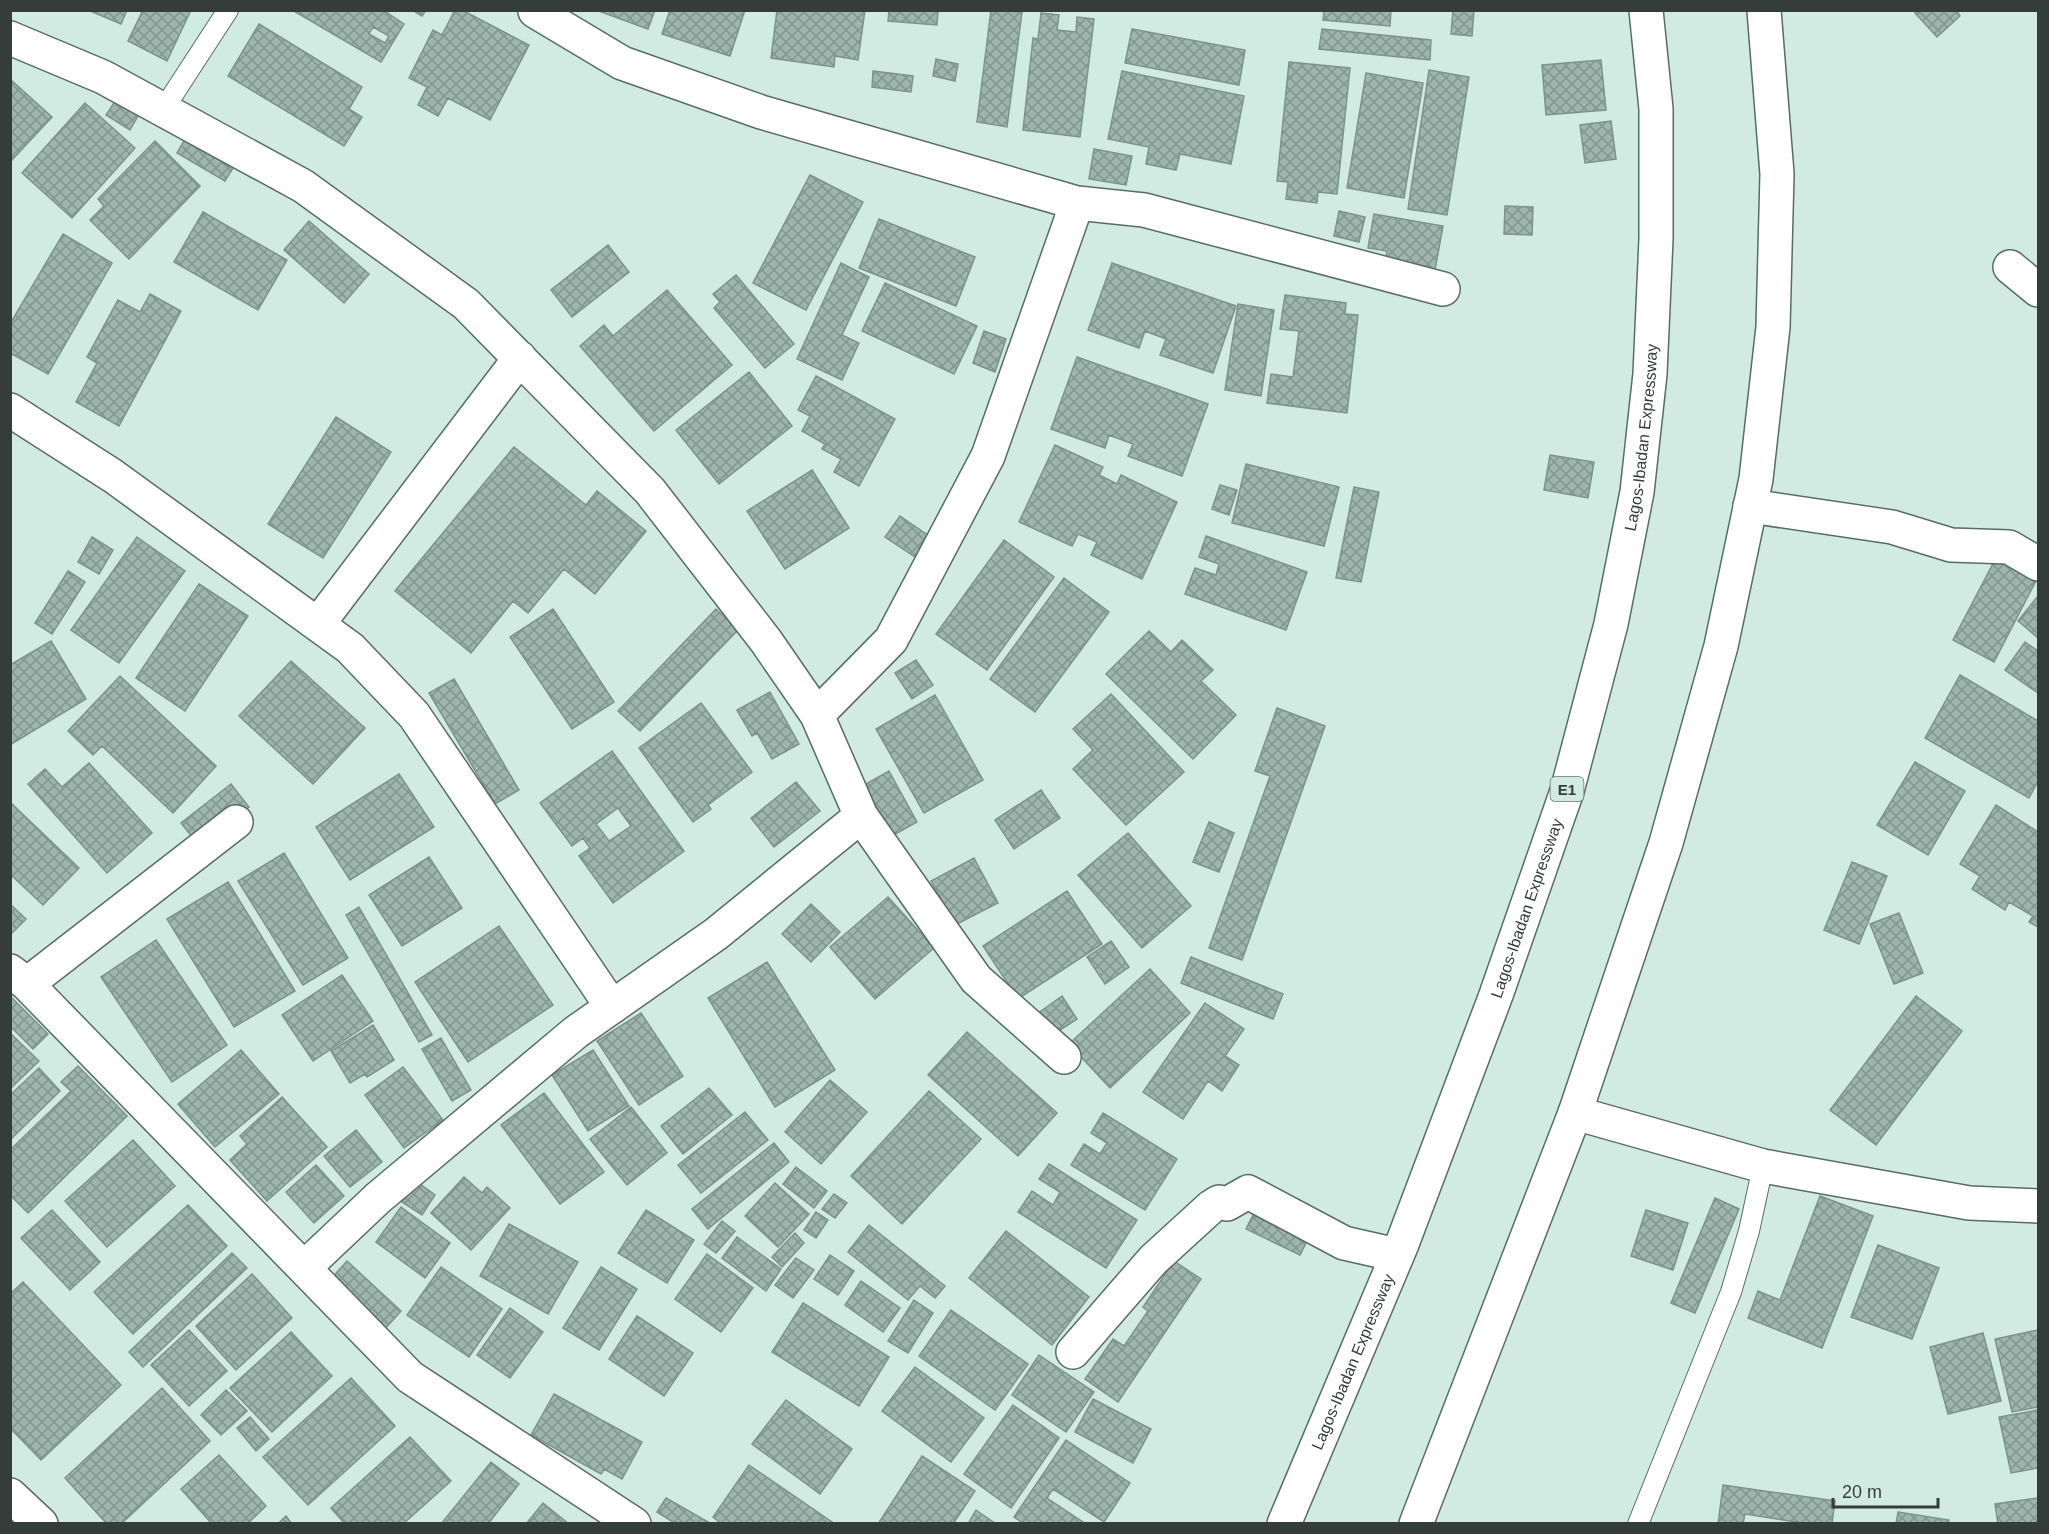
<svg xmlns="http://www.w3.org/2000/svg" width="2049" height="1534" font-family="Helvetica,sans-serif">
  <style>
    .building { fill: url(#building-cross-hatch); stroke: #7c938b; stroke-width: 1.5; fill-rule: evenodd }
    .lines { fill: none; stroke-linecap: round; stroke-linejoin: round }
    .service-casing { stroke: #576d65; stroke-width: 22 }
    .minor-casing { stroke: #576d65; stroke-width: 36 }
    .motorway-casing { stroke: #576d65; stroke-width: 36 }
    .service { stroke: #fff; stroke-width: 20 }
    .minor { stroke: #fff; stroke-width: 33 }
    .motorway { stroke: #fff; stroke-width: 33 }
    .labels { text-anchor: middle; dominant-baseline: central; stroke-width: 5; stroke-linejoin: round; paint-order: stroke }
    .shield { fill: #d2ebe2; stroke: #63716c; stroke-width: 1.5 }
    .shield-label { font-size: 15px; font-weight: bold; fill: #343d3a }
    .street-label { font-size: 16px; fill: #343d3a; stroke: #d2ebe2 }
  </style>
  <defs>
    <pattern id="building-cross-hatch" width="8" height="8" patternUnits="userSpaceOnUse" patternTransform="scale(1.5)"><rect width="8" height="8" fill="#9db5ac"/><path d="M0 0l8 8M0 8l8-8" fill="none" stroke="#81948d"/></pattern>
  </defs>
  <rect width="100%" height="100%" fill="#d2ebe2"/>
  <!-- building -->
  <path class="building" d="M88,10h39l-6,14z
    M143,10h48l-24,51 -39,-20z
    M292,10h91l21,14 -23,38zM373,27l16,9 -4,7 -16,-9z
    M412,10h14l-4,6z
    M455,10h7l67,35 -39,75 -42,-22 -10,18 -20,-11 9,-18 -18,-9 24,-48 9,5z
    M596,10h59l-7,19z
    M670,10h75l-15,46 -68,-22z
    M777,10h88l-7,50 -23,-4 -1,11 -63,-9z
    M889,10h49l-1,15 -49,-4z
    M991,10l31,2 -15,115 -30,-5z
    M1324,10h67l-1,16 -67,-6z
    M1453,10h21l-2,26 -21,-2z
    M1918,10h38l4,6 -23,21 -22,-24z
    M1041,13l18,2 -2,15 19,2 1,-15 17,2 -14,118 -57,-7 10,-92 5,1z
    M259,24l103,63 -13,22 13,8 -18,29 -116,-70z
    M1132,29l113,21 -6,35 -114,-22z
    M1322,29l109,11 -1,20 -111,-11z
    M936,59l22,5 -3,17 -22,-5z
    M1601,60l5,50 -60,5 -4,-50z
    M1289,62l61,6 -13,126 -19,-2 -1,11 -31,-4 2,-17 -11,-1z
    M1429,70l40,7 -22,138 -39,-6z
    M873,71l40,5 -2,16 -39,-5z
    M1122,71l122,25 -13,68 -51,-10 -4,16 -30,-6 3,-17 -41,-8z
    M1366,73l57,10 -19,115 -57,-10z
    M10,79l42,38 -42,45z
    M116,100l23,14 -9,16 -24,-15z
    M85,103l50,45 -63,70 -50,-45z
    M1611,121l5,38 -31,4 -5,-38z
    M185,139l48,29 -8,13 -48,-28z
    M155,141l45,45 -71,73 -39,-39 14,-14 -6,-7z
    M1094,149l38,7 -6,29 -37,-6z
    M810,175l53,27 -57,108 -53,-27z
    M1505,206l28,1 -1,28 -28,-1z
    M1339,211l26,6 -6,25 -25,-6z
    M203,212l84,48 -29,50 -84,-48z
    M1374,214l69,12 -8,44 -50,-8 2,-11 -19,-3z
    M879,219l96,38 -19,49 -97,-38z
    M309,221l60,53 -25,29 -60,-53z
    M63,234l49,29 -64,111 -38,-21v-29z
    M608,245l21,27 -57,45 -21,-27z
    M841,263l28,14 -27,58 17,8 -17,37 -45,-21z
    M1112,263l124,43 -23,67 -53,-18 6,-16 -21,-8 -6,17 -51,-18z
    M736,275l58,69 -29,24 -51,-60 6,-6 -7,-8z
    M885,283l92,43 -23,48 -92,-43z
    M667,290l65,75 -78,66 -74,-85 24,-21 9,11z
    M150,294l31,17 -62,115 -43,-24 21,-39 -10,-6 31,-57 22,12z
    M1285,295l61,8 -1,11 13,1 -11,98 -80,-10 4,-29 22,3 6,-46 -19,-2z
    M1238,304l36,6 -13,86 -36,-6z
    M984,331l22,8 -11,33 -22,-9z
    M1077,357l131,47 -26,72 -54,-20 5,-12 -24,-9 -4,13 -54,-19z
    M749,372l43,54 -73,58 -43,-54z
    M816,376l79,43 -36,67 -25,-14 7,-13 -19,-10 3,-5 -23,-13 8,-15 -12,-6z
    M336,417l55,35 -68,106 -55,-34z
    M1055,445l48,22 -4,8 18,9 4,-9 56,27 -35,77 -51,-24 6,-13 -19,-8 -6,12 -53,-24z
    M514,447l72,58 11,-14 49,40 -51,63 -31,-25 -36,44 -15,-12 -42,52 -76,-62z
    M1550,455l44,7 -6,36 -44,-8z
    M1246,464l93,23 -15,59 -92,-23z
    M812,470l37,58 -64,41 -38,-58z
    M1220,485l17,5 -8,25 -17,-6z
    M1354,487l25,5 -18,90 -25,-4z
    M900,516l29,20 -14,21 -30,-20z
    M1206,536l101,36 -21,58 -101,-36 10,-26 21,7 3,-11 -20,-7z
    M92,537l21,13 -14,24 -21,-12z
    M137,537l48,34 -66,92 -48,-33z
    M1004,540l50,37 -67,93 -51,-36z
    M1999,552l39,25 -44,85 -41,-22z
    M68,571l17,11 -33,52 -17,-11z
    M1064,578l45,34 -74,100 -45,-33z
    M199,584l49,32 -63,95 -49,-33z
    M2038,596v42l-20,-17z
    M553,609l61,93 -42,27 -62,-92z
    M716,609l22,21 -98,101 -22,-20z
    M1149,631l22,21 11,-12 31,30 -12,11 35,34 -43,44 -87,-85z
    M51,641l35,58 -76,46v-80z
    M2025,642l13,9v42l-33,-23z
    M916,660l17,25 -21,14 -17,-26z
    M291,661l74,67 -52,56 -74,-68z
    M1960,675l78,46v60l-9,17 -104,-60z
    M120,676l96,90 -43,47 -71,-67 -9,9 -25,-24z
    M454,679l65,111 -24,14 -66,-111z
    M770,692l29,52 -27,15 -15,-26 -5,3 -15,-26z
    M1111,694l73,78 -58,53 -53,-56 20,-19 -20,-21z
    M935,695l48,85 -59,33 -48,-84z
    M701,703l51,69 -44,33 3,4 -18,13 -54,-74z
    M1277,708l48,18 -83,234 -33,-12 61,-172 -15,-5z
    M612,751l72,100 -71,52 -34,-47 11,-8 -7,-10 -11,8 -32,-43zM618,808l13,18 -22,15 -13,-17z
    M1915,762l50,29 -37,64 -51,-30z
    M89,763l63,70 -45,40 -79,-89 17,-15 17,18z
    M889,771l28,51 -25,14 -28,-51z
    M399,774l35,53 -84,53 -34,-53z
    M796,782l24,29 -46,36 -23,-29z
    M231,784l18,23 -50,39 -18,-23z
    M1041,790l19,28 -46,31 -19,-29z
    M10,802l69,66 -36,37 -33,-31z
    M1996,805l42,27v95l-9,-5 4,-6 -24,-14 -4,8 -33,-21 8,-13 -20,-12z
    M1209,822l25,11 -15,39 -26,-10z
    M1128,833l63,73 -49,42 -64,-73z
    M284,853l64,105 -45,27 -65,-104z
    M429,857l33,51 -60,38 -33,-51z
    M974,858l24,45 -43,22 -24,-44z
    M1852,862l35,14 -28,68 -35,-14z
    M228,882l67,109 -61,36 -67,-108z
    M1067,891l35,53 -84,55 -35,-53z
    M888,897l46,51 -59,51 -45,-52z
    M10,904l16,15 -16,16z
    M811,904l29,28 -29,30 -29,-28z
    M359,907l73,128 -13,7 -73,-127z
    M1899,913l24,60 -29,11 -24,-60z
    M499,926l54,79 -85,57 -53,-80z
    M156,940l71,105 -55,37 -71,-105z
    M1111,941l18,26 -24,17 -18,-27z
    M1191,957l92,37 -10,25 -92,-36z
    M767,962l68,108 -60,37 -67,-109z
    M1150,969l40,44 -80,75 -41,-44z
    M342,975l31,46 -60,40 -31,-46z
    M10,996l38,38 -15,15 -23,-23z
    M1062,996l15,23 -26,17 -14,-22z
    M1916,996l46,35 -86,114 -46,-35z
    M1205,1003l39,26 -19,27 14,9 -17,26 -14,-10 -25,38 -40,-27z
    M641,1013l42,63 -44,29 -42,-64z
    M373,1025l21,35 -27,17 -2,-3 -15,9 -19,-32z
    M967,1032l90,81 -39,43 -90,-81z
    M10,1033l29,28 -29,28z
    M441,1038l30,52 -19,11 -30,-52z
    M241,1050l38,44 -64,53 -37,-43z
    M593,1050l36,56 -41,25 -36,-56z
    M78,1066l49,50 -99,97 -18,-18v-45l61,-59 -10,-9z
    M403,1067l40,53 -39,28 -39,-53z
    M39,1068l21,23 -50,49v-45z
    M830,1080l37,32 -46,52 -36,-32z
    M709,1088l23,27 -49,39 -22,-28z
    M929,1091l52,48 -79,85 -51,-48z
    M544,1093l60,79 -44,32 -59,-79z
    M282,1097l45,50 -60,54 -37,-41 17,-16 -7,-8z
    M631,1107l36,46 -40,32 -37,-46z
    M745,1112l23,28 -67,53 -23,-28z
    M1103,1113l74,46 -32,51 -74,-45 13,-21 16,10 7,-11 -16,-10z
    M356,1130l26,32 -32,25 -26,-31z
    M133,1140l42,46 -68,61 -42,-46z
    M774,1143l15,19 -81,67 -16,-20z
    M1049,1164l88,56 -31,48 -88,-56 14,-21 21,14 7,-13 -21,-13z
    M316,1165l28,31 -30,27 -28,-31z
    M796,1167l31,24 -13,17 -31,-24z
    M464,1177l18,16 5,-6 23,21 -39,42 -40,-37z
    M416,1181l19,14 -13,20 -20,-13z
    M775,1183l34,31 -31,33 -33,-31z
    M834,1194l13,9 -12,15 -13,-9z
    M1820,1196l53,20 -51,132 -74,-30 10,-27 22,9z
    M1715,1198l24,11 -44,104 -24,-10z
    M188,1205l39,41 -94,88 -39,-42z
    M401,1207l49,36 -25,35 -49,-36z
    M52,1210l48,52 -30,28 -49,-52z
    M646,1210l48,30 -27,43 -49,-30z
    M1646,1210l42,13 -15,47 -42,-14z
    M816,1212l12,8 -12,18 -12,-8z
    M1253,1215l54,26 -7,14 -54,-26z
    M722,1221l13,10 -19,22 -12,-9z
    M509,1224l69,38 -30,52 -68,-38z
    M869,1225l76,61 -10,12 -15,-12 -12,14 -60,-48z
    M1006,1231l83,66 -37,48 -83,-67z
    M795,1233l9,10 -22,24 -10,-10z
    M737,1237l44,32 -15,22 -44,-33z
    M1878,1245l61,23 -27,71 -61,-22z
    M232,1253l15,15 -104,99 -14,-15z
    M707,1254l46,34 -32,44 -46,-33z
    M830,1255l24,16 -16,24 -24,-16z
    M796,1258l18,12 -21,28 -18,-13z
    M347,1261l54,50 -18,20 -54,-50z
    M1174,1261l27,18 -83,123 -33,-23 28,-40 11,7 24,-35 -5,-4z
    M441,1267l61,42 -33,48 -62,-42z
    M601,1267l36,22 -38,61 -36,-22z
    M252,1274l40,44 -56,52 -40,-44z
    M861,1281l39,27 -17,24 -38,-27z
    M23,1282l98,103 -80,75 -31,-32v-134z
    M914,1300l19,13 -25,40 -20,-12z
    M803,1303l86,54 -30,49 -87,-54z
    M510,1308l33,24 -33,46 -33,-23z
    M951,1310l77,54 -33,46 -76,-54z
    M637,1316l56,37 -29,43 -55,-37z
    M189,1330l38,41 -38,35 -38,-41z
    M2038,1330v77l-26,5 -17,-73z
    M291,1332l41,44 -60,56 -42,-44z
    M1983,1333l18,68 -53,13 -18,-67z
    M1039,1355l55,37 -28,40 -54,-37z
    M915,1367l69,51 -33,44 -69,-51z
    M351,1378l44,48 -87,79 -45,-48z
    M162,1388l48,53 -89,83h-14l-42,-46z
    M226,1390l21,21 -26,24 -20,-20z
    M554,1394l88,48 -20,37 -18,-10 -3,5 -70,-39z
    M1093,1399l58,30 -18,34 -58,-31z
    M786,1400l66,49 -32,45 -68,-50z
    M1013,1405l46,33 -48,70 -47,-34z
    M2038,1410v58l-27,5 -12,-56z
    M250,1417l19,22 -13,12 -19,-23z
    M410,1437l41,44 -48,43h-58l-14,-16z
    M1066,1440l64,43 -26,39 -51,-33 -6,9 39,26h-62l-10,-7z
    M219,1455l47,51 -19,18h-35l-31,-35z
    M922,1456l53,35 -22,33h-75z
    M491,1462l28,22 -31,40h-47z
    M749,1465l86,59h-113l-9,-7z
    M1723,1485l112,16 -3,23h-23l-64,-10 -2,10h-25z
    M666,1498l44,25 -34,1 -19,-12z
    M2038,1498v26h-40l-3,-20z
    M543,1503l26,21h-43z
    M976,1510l20,14h-28z
    M1898,1512l51,8 -1,4h-52z
    M286,1516l6,8h-14z"/>
  <g class="lines">
    <defs>
      <path id="service" d="M163,110l65,-100
        M1638,1524l93,-232 18,-61 14,-65"/>
      <path id="minor" d="M535,11l87,52 139,49 316,91 67,7 299,79
        M10,38l93,39 200,109 163,118 184,187 116,150 51,74 44,101 115,163 88,78
        M2010,267l28,23
        M10,410l103,66 237,172 64,67 198,292
        M1750,506l142,21 59,18 58,2 29,17
        M318,624l202,-266
        M817,715l74,-75 97,-184 89,-253
        M10,971l17,13 383,393 224,147
        M27,984l209,-162
        M1575,1113l188,53 206,37 69,3
        M304,1268l74,-70 198,-166 140,-98 145,-118
        M1073,1352l80,-92 58,-53 8,-5 8,2 21,-12 96,51 53,12
        M10,1495l31,29"/>
      <g id="motorway">
        <path id="s1" d="M1284,1524l118,-280 94,-249 71,-204 44,-167 26,-132 13,-118 6,-135v-130l-10,-99"/>
        <path d="M1416,1524l159,-411 91,-270 55,-197 35,-167 17,-152 4,-153 -13,-164"/>
      </g>
    </defs>
    <!-- service casing -->
    <use href="#service" class="service-casing"/>
    <!-- minor casing -->
    <use href="#minor" class="minor-casing"/>
    <!-- motorway casing -->
    <use href="#motorway" class="motorway-casing"/>
    <!-- service -->
    <use href="#service" class="service"/>
    <!-- minor -->
    <use href="#minor" class="minor"/>
    <!-- motorway -->
    <use href="#motorway" class="motorway"/>
  </g>
  <g class="labels">
    <!-- shield labels -->
    <rect class="shield" x="1550.5" y="777" width="33" height="24" rx="4.5"/>
    <g class="shield-label">
      <text x="1567" y="789">E1</text>
    </g>
    <!-- street labels -->
    <g class="street-label">
      <text stroke="none"><textPath href="#s1" startOffset="1148">Lagos-Ibadan Expressway</textPath></text>
      <text stroke="none"><textPath href="#s1" startOffset="662">Lagos-Ibadan Expressway</textPath></text>
      <text stroke="none"><textPath href="#s1" startOffset="176">Lagos-Ibadan Expressway</textPath></text>
    </g>
  </g>
  <!-- border -->
  <rect width="2049" height="1534" fill="none" stroke="#343d3a" stroke-width="24"/>
  <!-- scale -->
  <path d="M1833 1498v9h105v-9" fill="none" stroke="#343d3a" stroke-width="3"/>
  <text x="1842" y="1498" font-size="18" fill="#343d3a" stroke="#d2ebe2" stroke-width="4.5" paint-order="stroke">20 m</text>
</svg>
